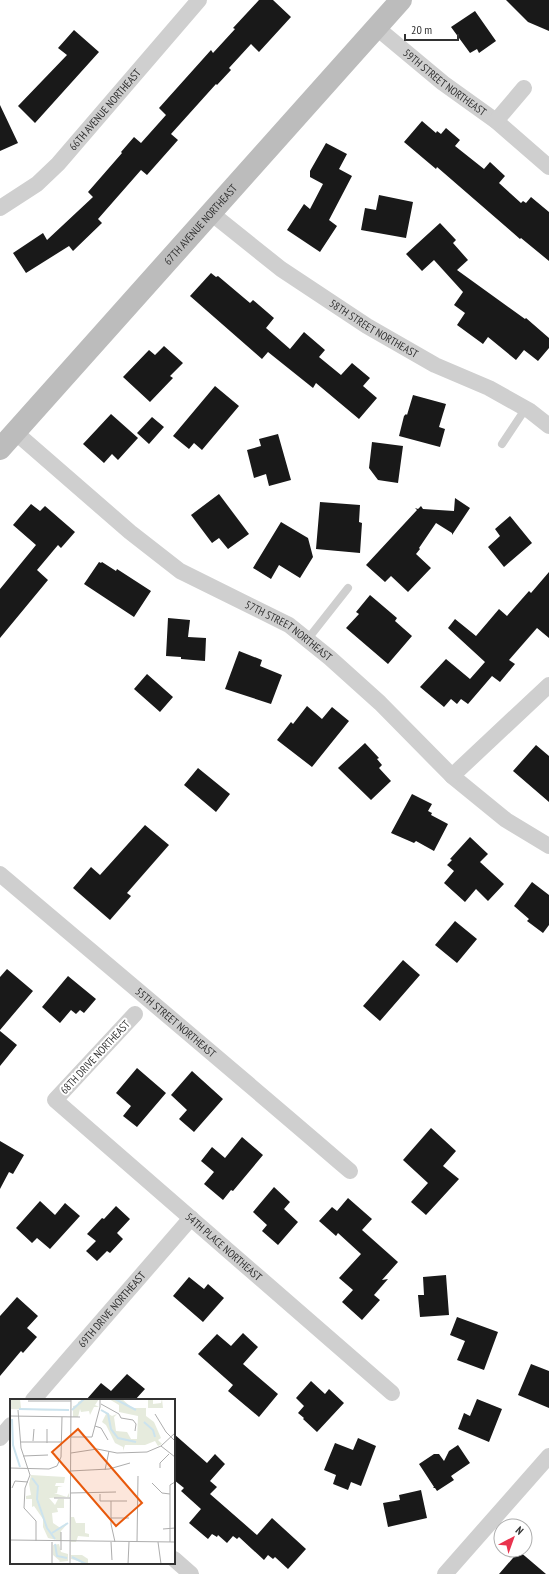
<svg xmlns="http://www.w3.org/2000/svg" width="549" height="1574" font-family="'PT Sans Narrow',sans-serif">
  <style>
    .building { fill: #191919 }
    .lines { fill: none; stroke-linecap: round; stroke-linejoin: round }
    .lane { stroke: #cfcfcf; stroke-width: 8 }
    .street { stroke: #cfcfcf; stroke-width: 16 }
    .secondary { stroke: #bcbcbc; stroke-width: 22 }
    .labels { text-anchor: middle; dominant-baseline: central; stroke-width: 4; stroke-linejoin: round; paint-order: stroke }
    .street-label { font-size: 11px; fill: #323232; stroke: #fff }
    .inset-river { fill: none; stroke: #cce3ee; stroke-width: 2 }
    .inset-road { fill: none; stroke: #adadad; stroke-width: 1 }
    .view { fill: #e8590c; fill-opacity: 0.15; stroke: #e8590c; stroke-width: 2 }
    .inset-edge { fill: none; stroke: #323232; stroke-width: 2 }
  </style>
  <rect width="100%" height="100%" fill="#fff"/>
  <!-- building -->
  <path class="building" d="M259,0h14l18,17 -32,35 -8,-8 -22,24 2,2 -14,15 -1,-1 -45,50 7,6 -31,35 -6,-5 -43,49 4,4 -29,28 -4,-5 -43,27 -13,-20 30,-20 4,7 46,-43 -5,-5 34,-39 -1,-1 13,-15 7,6 25,-28 -7,-7 52,-58 2,3 22,-24 -2,-1z
    M506,0h43v31l-21,-9z
    M475,11l21,30 -17,12 -2,-4 -7,4 -19,-26z
    M74,30l25,22 -64,71 -17,-17 49,-51 -9,-7z
    M0,105l18,38 -18,8z
    M422,121l14,12 1,-2 4,3 5,-6 14,12 -5,6 29,23 6,-7 15,14 -6,7 22,20 2,-2 3,2 5,-6 18,15v49l-28,-23 -1,1 -83,-72 -1,2 -32,-27z
    M326,143l21,11 -8,15 13,7 -23,44 8,6 -17,26 -33,-22 17,-26 6,5 13,-25 -13,-7v-6z
    M379,195l34,7 -7,36 -45,-8 4,-22 11,2z
    M440,223l16,17 -3,3 15,17 -11,10 68,49 1,-1 23,20v10l-11,13 -14,-11 -8,10 -28,-23 -5,7 -26,-19 8,-12 -11,-8 9,-13 -29,-32 -12,11 -16,-17z
    M211,273l5,4 2,-1 32,27 3,-3 21,18 -8,10 24,21 14,-17 21,18 -6,7 22,18 11,-12 18,15 -7,8 14,12 -18,21 -43,-36 -3,5 -45,-36 -6,7 -72,-63z
    M164,346l19,17 -13,13 3,2 -23,24 -27,-25 26,-27 6,5z
    M215,386l24,20 -37,44 -8,-7 -5,6 -16,-13z
    M413,395l33,9 -7,23 6,2 -5,18 -41,-11 5,-20 2,-2 1,1z
    M111,414l27,24 -20,22 -6,-6 -8,9 -21,-19z
    M152,417l12,10 -15,17 -12,-11z
    M278,434l13,46 -22,6 -3,-12 -12,4 -7,-28 14,-4 -2,-7z
    M372,442l31,4 -5,37 -20,-3 -9,-12z
    M219,494l30,40 -21,15 -9,-11 -7,5 -21,-28z
    M455,498l15,10 -18,27v-2l-16,-10 -17,25 1,1 -4,5 15,14 -23,24 -17,-16 -6,6 -19,-17 51,-55 -2,-2 3,1 3,-3 2,3 31,2z
    M320,502l40,3 -1,17 3,1 -2,30 -44,-4z
    M31,504l9,7 5,-5 30,26 -14,16 -3,-3 -21,25 11,10 -48,58v-49l36,-44 -23,-20z
    M510,516l22,27 -28,24 -16,-20 12,-11 -5,-7z
    M281,522l27,16 5,19 -13,21 -21,-13 -8,14 -18,-11z
    M99,562l2,1 1,-1 14,9 1,-2 34,22 -17,26 -50,-33z
    M549,572v66l-12,-10 -28,32 6,4 -15,18 -8,-6 -24,28 -7,-5 -4,5 -6,-5 -7,8 -24,-20 26,-28 24,20 15,-17 -37,-34 7,-9 21,17 23,-27 8,7 22,-25 2,2z
    M370,595l27,23 -2,3 17,15 -24,28 -42,-36 13,-14 -3,-2z
    M168,618l22,2 -2,17 18,1 -1,23 -24,-2v-2l-15,-1z
    M239,651l23,9 -2,6 22,9 -11,29 -46,-15z
    M147,674l26,23 -13,15 -26,-23z
    M307,706l15,13 10,-12 17,14 -37,46 -35,-27 14,-18 2,2z
    M365,743l14,15 -2,1 5,6 -3,3 12,13 -20,19 -33,-32z
    M536,745l13,11v46l-36,-31z
    M198,768l32,26 -14,18 -32,-27z
    M412,794l20,10 -4,7 4,2 -1,2 17,9 -14,27 -18,-10 -2,2 -23,-10z
    M145,825l24,20 -42,48 4,3 -21,24 -37,-32 18,-21 9,8z
    M470,837l18,17 -8,8 24,22 -16,17 -12,-12 -11,13 -21,-19 10,-12 -7,-6 5,-5 -2,-1z
    M532,882l17,13v30l-6,8 -16,-12 2,-2 -15,-13z
    M455,921l22,18 -20,24 -22,-18z
    M403,960l17,15 -40,46 -17,-15z
    M7,969l26,22 -33,39v-53z
    M68,976l28,23 -12,14 -4,-3 -4,4 -5,-4 -11,13 -18,-16z
    M0,1031l17,14 -17,21z
    M137,1068l29,25 -29,34 -14,-11 8,-10 -15,-13z
    M192,1071l31,28 -29,33 -15,-13 8,-9 -16,-15z
    M431,1128l25,23 -13,15 16,13 -33,36 -15,-13 17,-19 -25,-23z
    M242,1137l21,18 -30,36 -2,-1 -8,10 -19,-16 10,-12 -13,-11 11,-14 13,11z
    M0,1141l24,14 -11,19 -4,-2 -9,17z
    M274,1187l16,15 -6,7 14,13 -20,23 -16,-14 5,-6 -14,-13z
    M348,1198l24,21 -10,11 36,32 -16,18 6,-1 -14,16 6,5 -18,20 -20,-18 11,-12 -14,-12 22,-24 -23,-21 -2,3 -17,-15 13,-14 5,4z
    M40,1201l15,14 10,-12 15,13 -30,33 -13,-11 -5,5 -16,-15z
    M116,1206l14,13 -13,14 6,6 -13,14 -3,-2 -10,10 -11,-10 10,-10 -9,-7 15,-16 2,1z
    M446,1275l3,40 -29,2 -2,-22h6l-1,-18z
    M189,1277l15,12 4,-5 16,14 -21,24 -30,-26z
    M17,1297l21,19 -11,12 10,9 -14,16 -2,-2 -21,25v-60z
    M457,1317l41,15 -14,38 -27,-10 8,-19 -15,-6z
    M243,1333l15,14 -15,17 35,30 -19,23 -31,-26 5,-6 -35,-31 19,-20 14,12z
    M531,1364l18,7v37l-31,-13z
    M127,1374l18,15 -10,11h-49l15,-17 10,8z
    M311,1381l14,13 4,-5 15,14 -27,29 -14,-13 1,-1 -6,-5 6,-7 -8,-8z
    M477,1399l25,10 -13,33 -31,-13 6,-16 6,3z
    M174,1434l33,29 8,-9 10,10 -15,17 7,6 -7,7 47,41 15,-17 34,31 -18,20 -13,-12 -2,2 -5,-4 -4,5 -25,-23 -2,2 -4,-3 -6,7 -9,-8 -1,2 -5,-3 -4,5 -19,-16 12,-14 -20,-18 3,-3 -10,-8z
    M358,1438l18,8 -15,40 -10,-4 -3,8 -15,-6 3,-9 -12,-5 11,-27 18,7z
    M458,1445l12,18 -19,13 3,4 -17,11 -2,-3h-2l1,-1 -15,-23 15,-10h5l5,7 5,-10z
    M421,1490l6,28 -39,9 -5,-24 17,-3 -1,-5z
    M519,1551l27,23h-47z"/>
  <g class="lines">
    <!-- lane -->
    <path class="lane" d="M502,444l24,-36
      M307,640l41,-52"/>
    <!-- street -->
    <g class="street">
      <path id="s1" d="M377,28l66,55 53,38 53,46"/>
      <path d="M496,121l28,-33"/>
      <path id="s2" d="M0,208l37,-24 21,-20 141,-164"/>
      <path id="s3" d="M211,213l70,56 86,57 68,39 54,23 41,23 19,15"/>
      <path id="s4" d="M15,432l115,100 50,39 109,54 41,33 50,45 72,73 54,44 43,26"/>
      <path d="M452,776l97,-91"/>
      <path id="s5" d="M0,874c117,99 234,197 350,297"/>
      <path id="s6" d="M135,1014l-80,86 337,293"/>
      <path id="s7" d="M33,1400l158,-182"/>
      <path d="M0,1438l11,-13"/>
      <path d="M174,1559l17,15"/>
      <path d="M445,1574l104,-118"/>
    </g>
    <!-- secondary -->
    <path class="secondary" id="s8" d="M0,449l401,-449"/>
  </g>
  <g class="labels">
    <!-- street labels -->
    <g class="street-label">
      <text stroke="none"><textPath href="#s1" startOffset="87">59TH STREET NORTHEAST</textPath></text>
      <text stroke="none"><textPath href="#s2" startOffset="145">66TH AVENUE NORTHEAST</textPath></text>
      <text stroke="none"><textPath href="#s8" startOffset="301">67TH AVENUE NORTHEAST</textPath></text>
      <text stroke="none"><textPath href="#s3" startOffset="200">58TH STREET NORTHEAST</textPath></text>
      <text stroke="none"><textPath href="#s4" startOffset="340">57TH STREET NORTHEAST</textPath></text>
      <text stroke="none"><textPath href="#s5" startOffset="230">55TH STREET NORTHEAST</textPath></text>
      <text transform="translate(95 1057) rotate(-47)">68TH DRIVE NORTHEAST</text>
      <text stroke="none"><textPath href="#s6" startOffset="341">54TH PLACE NORTHEAST</textPath></text>
      <text stroke="none"><textPath href="#s7" startOffset="120">69TH DRIVE NORTHEAST</textPath></text>
    </g>
  </g>
  <!-- overview -->
  <g transform="translate(10 1399)">
    <rect width="165" height="165" fill="#fff"/>
    <path d="M0,0h10l1,9 37,3 -48,-2zM74,0h15l-4,6 4,2h-5l-4,8 -1,-4 -8,1 -1,-3 -2,8h-5v-11l5,-1v-3zM99,0h13l10,9h14v8l8,6 7,16 -3,2 4,4 -4,2 -3,-5 -10,4h-20l-2,6v-4l-8,-4 -9,-18 -4,-3 4,-8 -5,-5 11,7 5,-2 -3,3 2,14 11,1 4,7h6l1,-23 -19,-4v-7zM138,0h5v5l8,-1 1,-4 1,9h-15zM21,76l34,2 -1,6h-8l-1,3h8l-5,1 -1,6h-3l13,4 2,-4v4l-20,1 6,7 3,-6h6v9h-7l1,4 -6,1 1,10 6,4 3,1 4,-5h2l-7,8v10l-13,-3 -5,-11v-8l-9,-13 -2,1v-8h-6v-3l5,-1 -2,-11zM61,118h3l2,6h9v10l4,1v3l-11,-1 -2,6h-5zM49,145l2,8 7,2v7l-9,1 1,-1 -7,-6v-10zM61,156h11l6,4v5l-17,-5z" fill="#e6ebdd"/>
    <path class="inset-river" d="M105,0l21,11M9,10l50,1M62,11l12,-11M91,11l7,4 3,15 7,9 18,4M2,20l1,26 7,22M134,23l9,8 2,7M22,79l6,8 -1,13 10,29 8,11M42,134l16,-10M45,145l2,12 10,2M62,158l14,7"/>
    <path class="inset-road" d="M18,2h43M91,5l18,10 2,4 12,2 3,4 -1,7M8,11l3,38 9,27 -5,13 -1,20 12,13v20M145,15l11,18 9,9M0,17l70,1M85,27l6,2 7,12M61,38h21l8,-30v-8M23,42l1,-12M10,43h41M37,44v-14M151,47l14,11M61,54l26,-4 20,4 30,-1 14,-6 14,-13M13,57l25,-1M0,69l39,1 8,-3 4,-9 1,-40M150,69v-5l9,-9M95,71l4,-19M60,72l39,-2 21,-6M142,84l10,10 8,1M2,89l3,-7 13,1M60,94l46,-1M90,95v7h27M44,99h16M101,102v23l4,18M101,119h18M153,130l12,-1M0,141l165,2M101,143l1,18M127,143l1,-66M148,143l3,22M160,143v-57l5,-3M51,151v-18M42,165v-22M60,165l1,-165M118,165l1,-22"/>
    <path class="view" d="M68,30l64,74 -26,23 -64,-74z"/>
    <rect width="165" height="165" class="inset-edge"/>
  </g>
  <!-- north arrow -->
  <g transform="translate(513 1538) rotate(41)"><circle r="19" fill="#ffffff" stroke="#adadad"/>
  <path d="M0-3L7 15L0 10L-7 15Z" fill="#e9334e"/>
  <text y="-6" font-size="11" font-weight="bold" text-anchor="middle" fill="#323232">N</text>
  </g>
  <!-- scale -->
  <path d="M405 34v6h53v-6" fill="none" stroke="#323232" stroke-width="2"/>
  <text x="411" y="34" font-size="12" fill="#323232" stroke="#ffffff" stroke-width="3" paint-order="stroke">20 m</text>
</svg>
